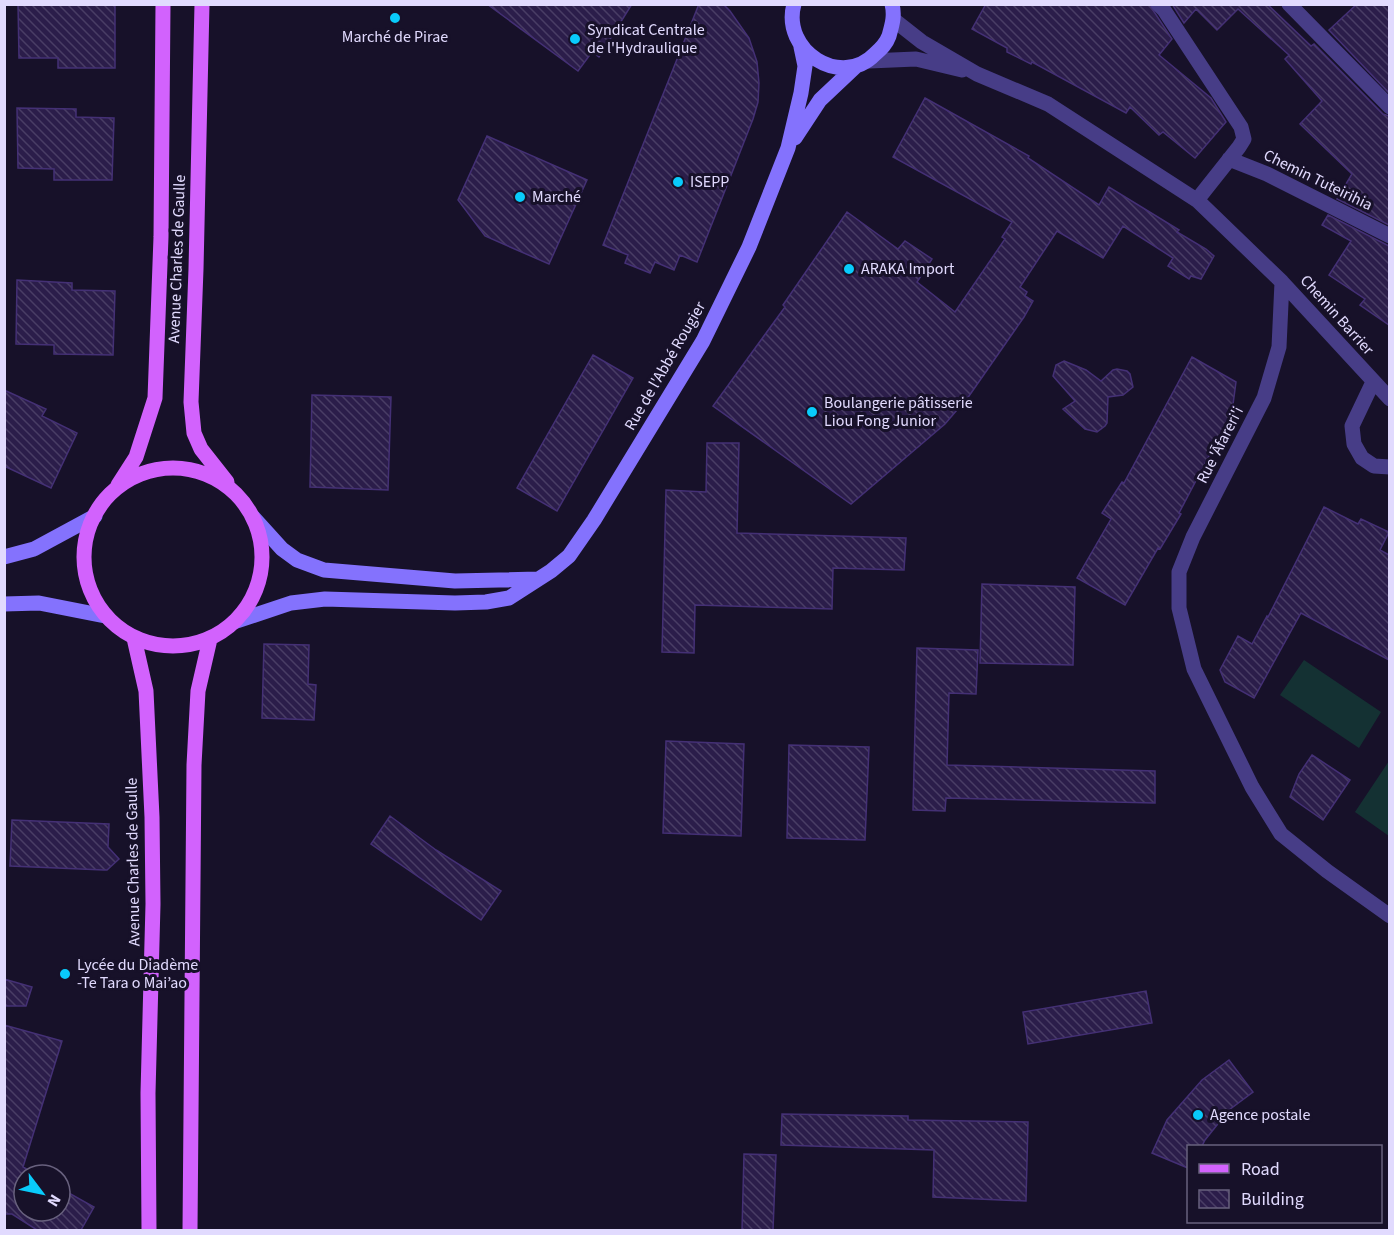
<svg xmlns="http://www.w3.org/2000/svg" width="1394" height="1235" font-family="'Source Sans 3',sans-serif">
  <style>
    .grass { fill: #143133 }
    .building { fill: url(#building-back-hatch); stroke: #443075; stroke-width: 1.5 }
    .lines { fill: none; stroke-linecap: round; stroke-linejoin: round }
    .minor { stroke: #473d87; stroke-width: 15 }
    .secondary { stroke: #8472fd; stroke-width: 15 }
    .primary { stroke: #d262fd; stroke-width: 15 }
    .poi-dot { fill: #09cbfb; stroke: #171129; stroke-width: 2 }
    .labels { text-anchor: middle; dominant-baseline: central; stroke-width: 6; stroke-linejoin: round; paint-order: stroke }
    .poi-label { font-size: 16px; fill: #e1dafe; stroke: #171129; text-anchor: start }
    .street-label { font-size: 16px; fill: #e1dafe; stroke: #171129 }
  </style>
  <defs>
    <pattern id="building-back-hatch" width="6" height="6" patternUnits="userSpaceOnUse" patternTransform="scale(1.5)"><rect width="6" height="6" fill="#2b1d4a"/><path d="M-1 5l2 2M0 0l6 6M5-1l2 2" fill="none" stroke="#493d65"/></pattern>
  </defs>
  <rect width="100%" height="100%" fill="#171129"/>
  <!-- grass -->
  <path class="grass" d="M1304,660l77,52 -22,36 -79,-53z
    M1389,761v75l-34,-24z"/>
  <!-- building -->
  <path class="building" d="M18,4h97v64h-57v-10h-39z
    M487,4h145l-33,53 -7,-5 -14,19z
    M699,4h24l7,7 19,27 8,24 2,21 -1,19 -5,17 -56,143 -17,-7 -6,15 -19,-8 -5,11 -25,-10 3,-8 -25,-10z
    M986,4h163l23,35 -13,16 52,43 15,24 -31,36 -32,-26 -4,3 -29,-28 -4,6 -94,-51 -1,2 -24,-12v-4l-35,-19z
    M1172,4h95l44,42 3,-2 69,70 6,2v109l-52,-26 15,-25 -52,-50 22,-23 -37,-42 4,-4 -51,-46 -21,21 -21,-21 -12,14z
    M1357,4h32v89l-60,-63z
    M925,98l104,58 -1,2 71,47 10,-18 70,43 -2,2 29,17 8,7 -13,23 -10,-3 -2,3 -21,-13 5,-8 -50,-32 -20,32 -46,-27 -37,56 7,5 -2,4 8,5 -9,16 -55,79 -24,28 -94,80 -138,-98 72,-99 -2,-2 64,-93 51,37 7,-8 27,18 -15,23 38,30 50,-73 -3,-2 10,-15 -119,-65z
    M17,108l59,1v8l38,1 -2,62h-58v-11l-36,-1z
    M487,136l100,44 -38,84 -64,-28 -27,-36z
    M1328,215l61,31v79l-29,-20 5,-6 -36,-24 22,-34 -29,-16z
    M17,280l55,3v7l43,1 -2,64 -59,-1v-9l-38,-1z
    M593,355l40,23 -76,133 -40,-23z
    M1192,357l44,25 -4,30 -53,101 2,1 -21,35 -2,-1 -33,57 -48,-27 34,-59 -9,-6 20,-31 2,1z
    M1064,361l22,9 15,11 12,-11 4,-1 10,2 3,3 3,13 -10,8 -15,2 -1,26 -2,3 -8,6 -12,-3 -22,-20 12,-8 -22,-25 3,-11z
    M4,390l42,19 -4,7 35,17 -26,55 -47,-22z
    M312,395l79,2 -3,93 -78,-3z
    M707,443h32l-2,90 169,5 -2,32 -71,-2 -1,41 -137,-4 -1,48 -32,-1 4,-162 40,2z
    M1324,507l34,17 3,-5 28,13 -9,18 9,5v105l-88,-47 -47,85 -29,-16 -5,-12 18,-34 14,8 15,-28 1,1z
    M982,584l93,3 -2,78 -93,-2z
    M264,644l45,1 -1,39 8,1 -2,35 -52,-2z
    M917,648l61,2 -2,44 -27,-1 -2,72 208,6v32l-209,-5 -1,13 -32,-1z
    M666,741l78,3 -3,92 -78,-3z
    M789,745l80,2 -4,93 -78,-2z
    M1312,755l38,25 -27,40 -33,-23 9,-23z
    M390,816l46,34 65,41 -20,29 -110,-76z
    M12,820l97,4 -1,23 11,12 -12,11h-3l-94,-4z
    M4,979l28,8 -6,19h-22z
    M1146,991l6,32 -124,21 -5,-32z
    M4,1025l58,16 -39,126 14,8h-13v36h36v-23l34,19 -13,23h-44l-25,-16h-8z
    M1229,1060l24,32 -24,18 -24,30 -3,6h-14v22l-36,-15 15,-33 35,-40z
    M782,1114l126,2v4l120,2 -2,79 -93,-4 1,-47 -153,-5z
    M744,1154l32,1 -3,75h-31z"/>
  <g class="lines">
    <!-- minor -->
    <path class="minor" d="M1158,4l6,6 77,117 3,12 -5,8 -42,53
      M1289,4l101,103
      M894,20l28,22 55,32 71,30 150,97 84,81 -3,65 -15,51 -71,139 -14,35v36l15,61 58,118 29,47 46,37 63,45
      M869,61l47,-2 46,11
      M1229,159l38,15 123,62
      M1282,282l108,117
      M1373,382l-21,44 2,18 8,14 12,8 16,1"/>
    <!-- secondary -->
    <path class="secondary" d="M794,4c-13,47 47,85 81,50 7,-6 11,-10 14,-18 3,-11 6,-20 3,-32
      M795,138l25,-38 35,-33
      M253,517l29,32 15,11 27,10 131,11 83,-2
      M4,557l30,-8 61,-33
      M4,604l35,-1 66,13
      M234,622l57,-19 34,-4 130,4 31,-1 23,-4 42,-27 18,-15 25,-36 109,-179 46,-94 39,-99 13,-55 4,-27 -4,-19"/>
    <!-- primary -->
    <path class="primary" d="M202,4l-6,265 -5,133 3,31 7,16 26,33
      M84 557a89 89 0 1 1 178 0a89 89 0 1 1-178 0Z
      M118,485l18,-28 19,-59 6,-161 2,-233
      M134,638l12,53 6,126 1,87 -5,189 1,137
      M190,1230l4,-465 4,-74 12,-52"/>
  </g>
  <!-- markers -->
  <g class="poi-dot">
    <circle cx="395" cy="18" r="6"/>
    <circle cx="575" cy="39" r="6"/>
    <circle cx="678" cy="182" r="6"/>
    <circle cx="520" cy="197" r="6"/>
    <circle cx="849" cy="269" r="6"/>
    <circle cx="812" cy="412" r="6"/>
    <circle cx="65" cy="974" r="6"/>
    <circle cx="1198" cy="1115" r="6"/>
  </g>
  <g class="labels">
    <!-- poi labels -->
    <g class="poi-label">
      <text x="587" y="30">Syndicat Centrale<tspan x="587" dy="18">de l'Hydraulique</tspan></text>
      <text x="395" y="37" text-anchor="middle">Marché de Pirae</text>
      <text x="690" y="182">ISEPP</text>
      <text x="532" y="197">Marché</text>
      <text x="861" y="269">ARAKA Import</text>
      <text x="824" y="403">Boulangerie pâtisserie<tspan x="824" dy="18">Liou Fong Junior</tspan></text>
      <text x="77" y="965">Lycée du Diadème<tspan x="77" dy="18">-Te Tara o Mai’ao</tspan></text>
      <text x="1210" y="1115">Agence postale</text>
    </g>
    <!-- street labels -->
    <g class="street-label">
      <text transform="translate(1318 180) rotate(26)">Chemin Tuteirihia</text>
      <text transform="translate(177 259) rotate(-88)">Avenue Charles de Gaulle</text>
      <text transform="translate(1337 315) rotate(48)">Chemin Barrier</text>
      <text transform="translate(665 366) rotate(-60)">Rue de l'Abbé Rougier</text>
      <text transform="translate(1220 445) rotate(-63)">Rue 'Āfareri'i</text>
      <text transform="translate(133 862) rotate(-91)">Avenue Charles de Gaulle</text>
    </g>
  </g>
  <!-- border -->
  <rect width="1394" height="1235" fill="none" stroke="#e1dafe" stroke-width="12"/>
  <!-- legend -->
  <rect x="1187" y="1145" width="195" height="78" fill="#171129" stroke="#68617e" stroke-width="1.5"/>
  <rect x="1199" y="1164" width="30" height="9" fill="#d262fd" stroke="#68617e" stroke-width="1.5"/>
  <text x="1241" y="1175" font-size="18" fill="#e1dafe">Road</text>
  <rect x="1199" y="1190" width="30" height="18" fill="url(#building-back-hatch)" stroke="#68617e" stroke-width="1.5"/>
  <text x="1241" y="1205" font-size="18" fill="#e1dafe">Building</text>
  <!-- north arrow -->
  <g transform="translate(42 1193) rotate(122)"><circle r="28" fill="#171129" stroke="#68617e" stroke-width="1.5"/>
  <path d="M0-4.5L10 22L0 15L-10 22Z" fill="#09cbfb"/>
  <text y="-9" font-size="16" font-weight="bold" text-anchor="middle" fill="#e1dafe">N</text>
  </g>
</svg>
